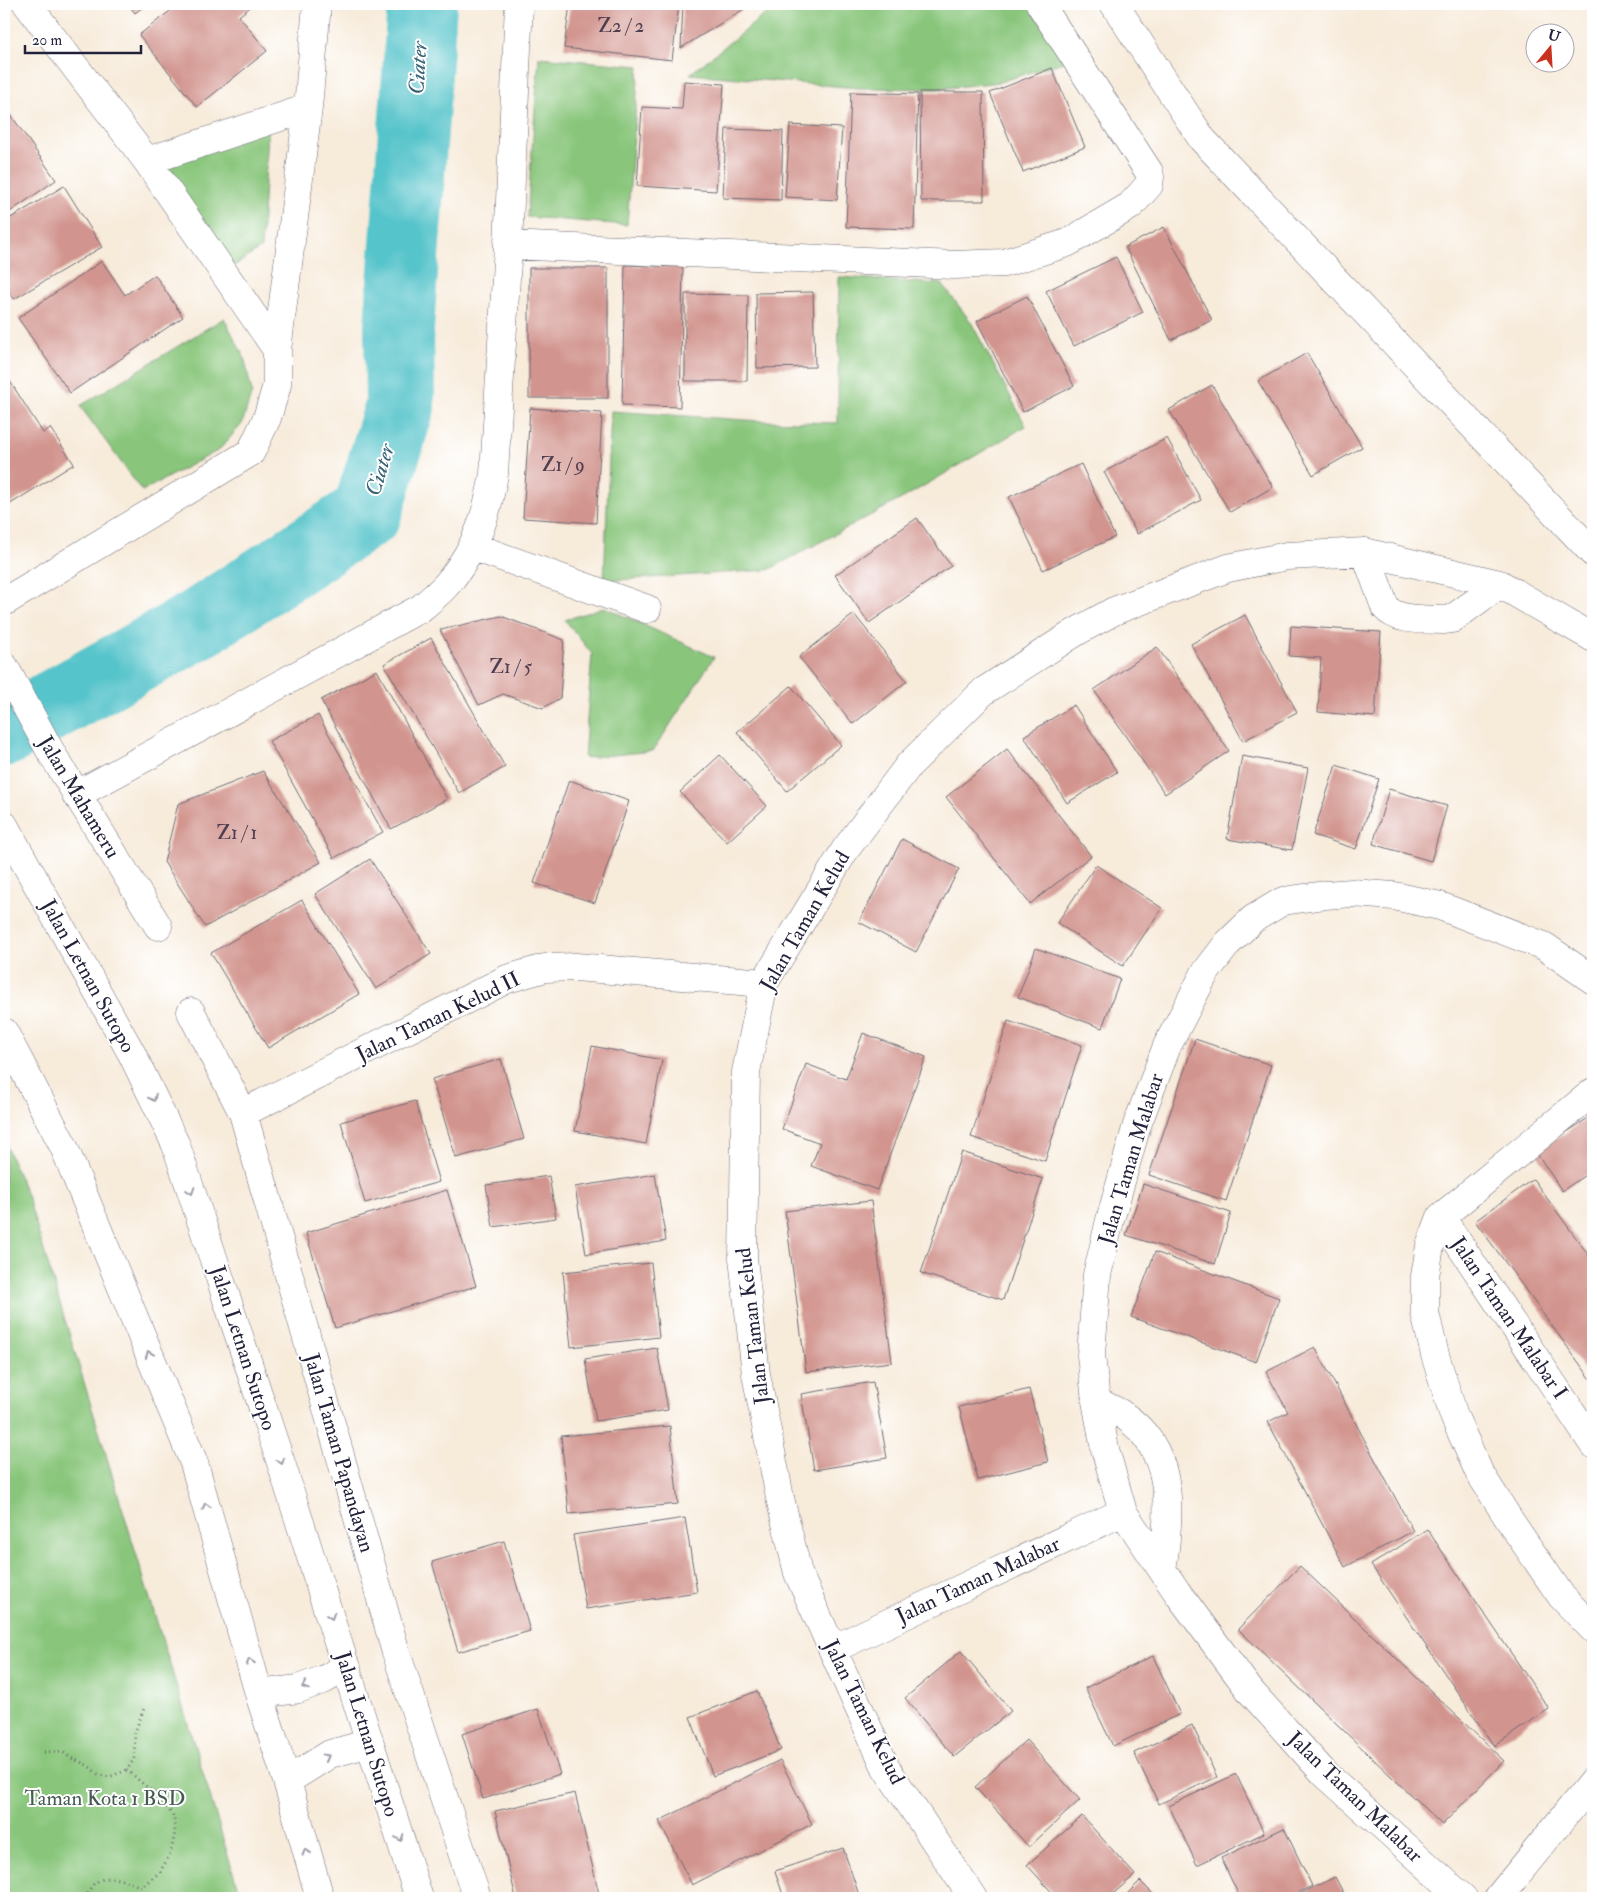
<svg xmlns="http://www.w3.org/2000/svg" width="1597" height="1902" font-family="'IM FELL Double Pica',serif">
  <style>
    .green { fill: #89c67c; stroke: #56745c }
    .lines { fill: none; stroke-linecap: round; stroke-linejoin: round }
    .river { stroke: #57c4cb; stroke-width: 70 }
    .building { fill: #d2948e }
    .minor-casing { stroke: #6d6873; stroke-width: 29 }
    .primary-casing { stroke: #6d6873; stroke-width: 29 }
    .path { stroke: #6d6873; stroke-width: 3; stroke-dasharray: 1 4; stroke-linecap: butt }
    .minor { stroke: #fff; stroke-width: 28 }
    .primary { stroke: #fff; stroke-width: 28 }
    .oneway { stroke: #9c9ca7 }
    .labels { text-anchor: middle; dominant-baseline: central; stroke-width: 4; stroke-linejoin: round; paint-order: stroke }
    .number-label { font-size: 19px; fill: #4e3e50 }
    .street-label { font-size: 21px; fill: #22223b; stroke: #fff }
    .park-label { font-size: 21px; fill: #465b52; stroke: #fff }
    .water-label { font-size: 22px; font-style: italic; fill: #376375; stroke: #fff }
  </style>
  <rect width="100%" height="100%" fill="#fff"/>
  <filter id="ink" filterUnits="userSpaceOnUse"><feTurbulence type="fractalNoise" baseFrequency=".02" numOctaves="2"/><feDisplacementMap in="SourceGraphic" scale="10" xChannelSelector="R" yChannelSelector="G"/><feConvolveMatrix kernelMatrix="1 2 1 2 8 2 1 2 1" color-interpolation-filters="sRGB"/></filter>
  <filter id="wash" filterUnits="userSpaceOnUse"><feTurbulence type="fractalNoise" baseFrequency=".0096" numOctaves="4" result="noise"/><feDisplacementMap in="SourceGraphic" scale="20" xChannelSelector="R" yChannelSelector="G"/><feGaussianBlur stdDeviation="1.12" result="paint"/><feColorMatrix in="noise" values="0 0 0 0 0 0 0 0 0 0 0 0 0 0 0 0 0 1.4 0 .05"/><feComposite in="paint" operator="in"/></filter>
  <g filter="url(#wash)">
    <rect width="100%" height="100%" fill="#f7ebda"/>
    <!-- green -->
    <path class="green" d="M778,4h250l38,57 -66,21 -63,7 -79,-1 -168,-14z
      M539,57l100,9 -12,159 -100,-8z
      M269,117l-8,131 -27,18 -68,-99z
      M839,277l103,7 29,38 55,104 -121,71 -137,73 -164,11 7,-170 150,10 77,2z
      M224,318l20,39 8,35 -10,32 -23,26 -77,41 -62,-85z
      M604,607l110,50 -61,94 -69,7 8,-104 -27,-34z
      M4,1141l23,54 214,703h-237z"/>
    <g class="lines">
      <!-- river -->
      <path class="river" d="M4,732l196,-109 167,-110 33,-107 -1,-78 23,-324"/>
    </g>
    <g id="blocks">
      <!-- building -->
      <path class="building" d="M128,4h19l-12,9z
        M179,4h75l-15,12 28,35 -70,56 -58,-72z
        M570,4h109l-7,56 -108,-12z
        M683,4h69l-71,44z
        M1052,68l33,79 -62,25 -33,-79z
        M684,81l40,3 -8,107 -79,-5 5,-79 40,2z
        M851,92l67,2 -4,135 -68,-2z
        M920,92h63l1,109h-63z
        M11,115l45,65 -52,36v-96z
        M790,125l52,3 -5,72 -52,-3z
        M726,129l57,2 -2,69 -58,-2z
        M64,186l38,61 -88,52 -10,-16v-61z
        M1164,227l48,93 -41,20 -46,-93z
        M1116,257l27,55 -69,34 -28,-55z
        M102,261l23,34 30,-20 28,42 -113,76 -52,-75z
        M625,265l58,2 -3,140 -58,-2z
        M529,268h79v130h-79z
        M813,292l2,75 -58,1 -1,-75z
        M685,294l63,1 -1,86h-62z
        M1027,296l47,90 -51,26 -46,-91z
        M1307,353l55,94 -49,28 -55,-94z
        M6,375l37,58 7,-5 24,36 -70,44v-131z
        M1212,385l61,102 -43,25 -61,-102z
        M530,408l72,5 -6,110 -73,-5z
        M1167,438l34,62 -64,34 -33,-62z
        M1081,464l34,73 -72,33 -34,-73z
        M917,518l34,48 -82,57 -34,-48z
        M854,614l53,67 -54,43 -54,-67z
        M1245,615l52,97 -54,29 -52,-97z
        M501,616l63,24 -4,58 -17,10 -40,-14 -24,11 -39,-75z
        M1291,626l90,6 -6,85 -57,-5 3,-54 -32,-2z
        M431,638l74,129 -46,26 -75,-129z
        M1157,647l72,104 -64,43 -71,-104z
        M377,670l70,129 -56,30 -70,-129z
        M791,686l50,59 -54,46 -50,-59z
        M1074,705l43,67 -50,31 -43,-67z
        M318,715l65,117 -49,26 -65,-117z
        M1007,749l84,107 -61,48 -84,-107z
        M720,755l47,51 -40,36 -47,-50z
        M1242,756l66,12 -16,82 -65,-11z
        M1336,765l43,14 -23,70 -43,-14z
        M263,771l58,91 -116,65 -41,-65 14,-58z
        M569,780l60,21 -34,102 -61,-20z
        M1389,789l58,17 -16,55 -58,-17z
        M902,839l57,30 -43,83 -57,-30z
        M370,859l61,95 -55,35 -61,-95z
        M1096,865l66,43 -39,58 -66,-43z
        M302,900l57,94 -91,54 -57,-95z
        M1036,948l84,31 -18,49 -84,-31z
        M1008,1021l74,24 -37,116 -74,-24z
        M863,1033l63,24 -49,133 -66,-24 9,-23 -38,-14 24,-65 40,15z
        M1195,1039l76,26 -45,136 -77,-26z
        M592,1046l70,14 -16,84 -71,-13z
        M501,1059l23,80 -68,19 -24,-79z
        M415,1101l24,81 -74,21 -24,-81z
        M1593,1115v59l-2,-3 -29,20 -26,-39z
        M962,1152l81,27 -40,121 -82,-27z
        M655,1174l11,67 -80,13 -11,-67z
        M549,1176l7,42 -63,9 -7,-42z
        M1533,1179l60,82v121l-118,-161z
        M1143,1184l88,29 -16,51 -89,-29z
        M447,1190l29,96 -141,42 -29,-95z
        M871,1201l21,161 -86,10 -21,-161z
        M1155,1252l124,46 -23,64 -125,-45z
        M651,1263l8,74 -88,10 -8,-75z
        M1315,1347l98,184 -68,36 -77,-145 20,-10 -22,-40z
        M657,1348l11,62 -72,11 -11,-62z
        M873,1382l14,76 -73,12 -13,-76z
        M1029,1389l19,73 -70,18 -19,-73z
        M670,1426l8,78 -109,10 -8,-78z
        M685,1518l12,74 -111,17 -13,-74z
        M1427,1529l122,180 -55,37 -123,-181z
        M504,1541l26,90 -72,21 -26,-90z
        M1300,1566l204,195 -62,64 -204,-196z
        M961,1651l50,60 -57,46 -49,-59z
        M1153,1656l27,58 -67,32 -28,-58z
        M757,1691l24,59 -68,26 -23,-59z
        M538,1709l22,65 -77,25 -21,-65z
        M1192,1725l25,52 -58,27 -25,-51z
        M1026,1740l54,60 -51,47 -54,-60z
        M780,1760l32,64 -120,61 -33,-64z
        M1236,1774l28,59 -67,32 -28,-59z
        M575,1793l25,105h-84l-21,-87z
        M1082,1816l53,59 -27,23h-51l-30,-33z
        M1284,1828l28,58 -25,12h-47l-19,-40z
        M843,1848l17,50h-76l-9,-27z
        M1335,1877l11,21h-55z
        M1140,1881l17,17h-34z"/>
    </g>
  </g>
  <g filter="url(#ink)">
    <use href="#blocks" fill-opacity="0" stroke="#6d6873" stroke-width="1"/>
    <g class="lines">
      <defs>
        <path id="minor" d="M27,4l120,157
          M1114,4l88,135 391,414
          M508,245l446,20 50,-2 63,-20 63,-37 19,-21 1,-8 -1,-5 -109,-168
          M277,350l31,-242 9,-104
          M474,547l173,62
          M1365,552l20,55c12,15 42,12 60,13l7,-1 48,-35
          M4,602l247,-150 16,-34 10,-33v-35l-130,-189 161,-53
          M4,666l48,88 106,172
          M76,795l345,-187c11,-9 23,-19 31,-30 25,-32 35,-64 42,-104l14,-229 11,-241
          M191,1012l52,101 152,536 82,249
          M1593,1092l-152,125 -11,29 -5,30v37l10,42 19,61 25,56 33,52 50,73 31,32
          M243,1113l264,-134 38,-11 31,-1 188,16
          M1441,1217l152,227
          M1096,1401c8,4 16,8 24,12 56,35 51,100 42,157
          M833,1649l290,-137
          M973,1898l-87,-130 -88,-195 -18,-75 -24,-124 -13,-116 3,-186 18,-89 81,-133 64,-85 75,-74 92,-59 38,-21 114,-43 59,-12 78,-4 135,32 93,54
          M1463,1898l-139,-125 -73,-81 -74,-100 -54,-80 -18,-63 -9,-48 -5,-46 6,-80 13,-55 27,-95 30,-79 38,-73 23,-30 25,-24 30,-18 42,-6 27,-2 42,3 46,10 104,40 49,34
          M1498,1898l95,-117"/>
        <path id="primary" d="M4,825l128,229 44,91 105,318 138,435
          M4,1032l60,115 130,316 65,231 28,87 33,117
          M259,1694l39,-5 27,-10 22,-12
          M287,1781l43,-27 40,-11"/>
      </defs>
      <!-- minor casing -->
      <use href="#minor" class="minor-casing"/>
      <!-- primary casing -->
      <use href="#primary" class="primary-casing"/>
      <!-- path -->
      <path class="path" d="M44,1752h19l8,6 16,7 12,10 10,2 18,-7 7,-11 1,-27 9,-24
        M86,1898c2,-4 4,-11 8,-14 14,-12 32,-3 47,3l19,-15 11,-20 4,-20 -1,-15 -12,-17 -35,-30"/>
      <!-- minor -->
      <use href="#minor" class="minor"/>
      <!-- primary -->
      <use href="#primary" class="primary"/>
    </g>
    <!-- one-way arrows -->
    <defs><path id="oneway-chevron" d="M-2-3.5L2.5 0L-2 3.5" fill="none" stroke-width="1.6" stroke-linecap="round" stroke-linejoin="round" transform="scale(1.25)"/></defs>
    <g class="oneway">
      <use href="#oneway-chevron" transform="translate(153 1098) rotate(64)"/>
      <use href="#oneway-chevron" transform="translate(191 1191) rotate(72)"/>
      <use href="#oneway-chevron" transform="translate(149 1354) rotate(-112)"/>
      <use href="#oneway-chevron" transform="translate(281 1461) rotate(72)"/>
      <use href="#oneway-chevron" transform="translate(206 1506) rotate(-106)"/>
      <use href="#oneway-chevron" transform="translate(331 1616) rotate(72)"/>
      <use href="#oneway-chevron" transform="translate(250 1662) rotate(-106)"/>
      <use href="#oneway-chevron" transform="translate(305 1686) rotate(161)"/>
      <use href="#oneway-chevron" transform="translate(326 1757) rotate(-29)"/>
      <use href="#oneway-chevron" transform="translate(400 1838) rotate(72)"/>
      <use href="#oneway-chevron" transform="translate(306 1852) rotate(-107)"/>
    </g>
  </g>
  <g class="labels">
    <!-- number labels -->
    <g class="number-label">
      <text x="621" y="26">Z2 / 2</text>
      <text x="563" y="465">Z1 / 9</text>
      <text x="511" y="667">Z1 / 5</text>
      <text x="237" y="833">Z1 / 1</text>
    </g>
    <!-- street labels -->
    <g class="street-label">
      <text transform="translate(79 797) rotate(59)">Jalan Mahameru</text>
      <text transform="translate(805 921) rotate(-60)">Jalan Taman Kelud</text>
      <text transform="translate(88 976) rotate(61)">Jalan Letnan Sutopo</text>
      <text transform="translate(438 1017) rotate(-26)">Jalan Taman Kelud II</text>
      <text transform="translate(1131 1159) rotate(-73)">Jalan Taman Malabar</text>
      <text transform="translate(1509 1318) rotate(56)">Jalan Taman Malabar I</text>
      <text transform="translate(753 1326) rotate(-97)">Jalan Taman Kelud</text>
      <text transform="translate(243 1348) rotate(72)">Jalan Letnan Sutopo</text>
      <text transform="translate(339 1453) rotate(74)">Jalan Taman Papandayan</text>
      <text transform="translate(978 1580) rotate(-25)">Jalan Taman Malabar</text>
      <text transform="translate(864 1712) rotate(64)">Jalan Taman Kelud</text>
      <text transform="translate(367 1734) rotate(73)">Jalan Letnan Sutopo</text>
      <text transform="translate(1355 1797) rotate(44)">Jalan Taman Malabar</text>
    </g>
    <!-- park labels -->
    <g class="park-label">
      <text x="105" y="1798">Taman Kota 1 BSD</text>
    </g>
    <!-- water labels -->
    <g class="water-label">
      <text transform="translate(418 68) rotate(-86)">Ciater</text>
      <text transform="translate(380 470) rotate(-73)">Ciater</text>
    </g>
  </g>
  <!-- margin -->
  <rect width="1597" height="1902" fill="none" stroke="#fff" stroke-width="20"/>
  <!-- north arrow -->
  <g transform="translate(1550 48) rotate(18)"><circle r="24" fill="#ffffff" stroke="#a7a7b1"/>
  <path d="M0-4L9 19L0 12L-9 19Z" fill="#c8321e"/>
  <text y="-8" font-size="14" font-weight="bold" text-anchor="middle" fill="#22223b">U</text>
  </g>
  <!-- scale -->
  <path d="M25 45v8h116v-8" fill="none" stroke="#22223b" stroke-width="2.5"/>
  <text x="32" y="45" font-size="15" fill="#22223b" stroke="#ffffff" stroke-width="4" paint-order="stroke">20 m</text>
</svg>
